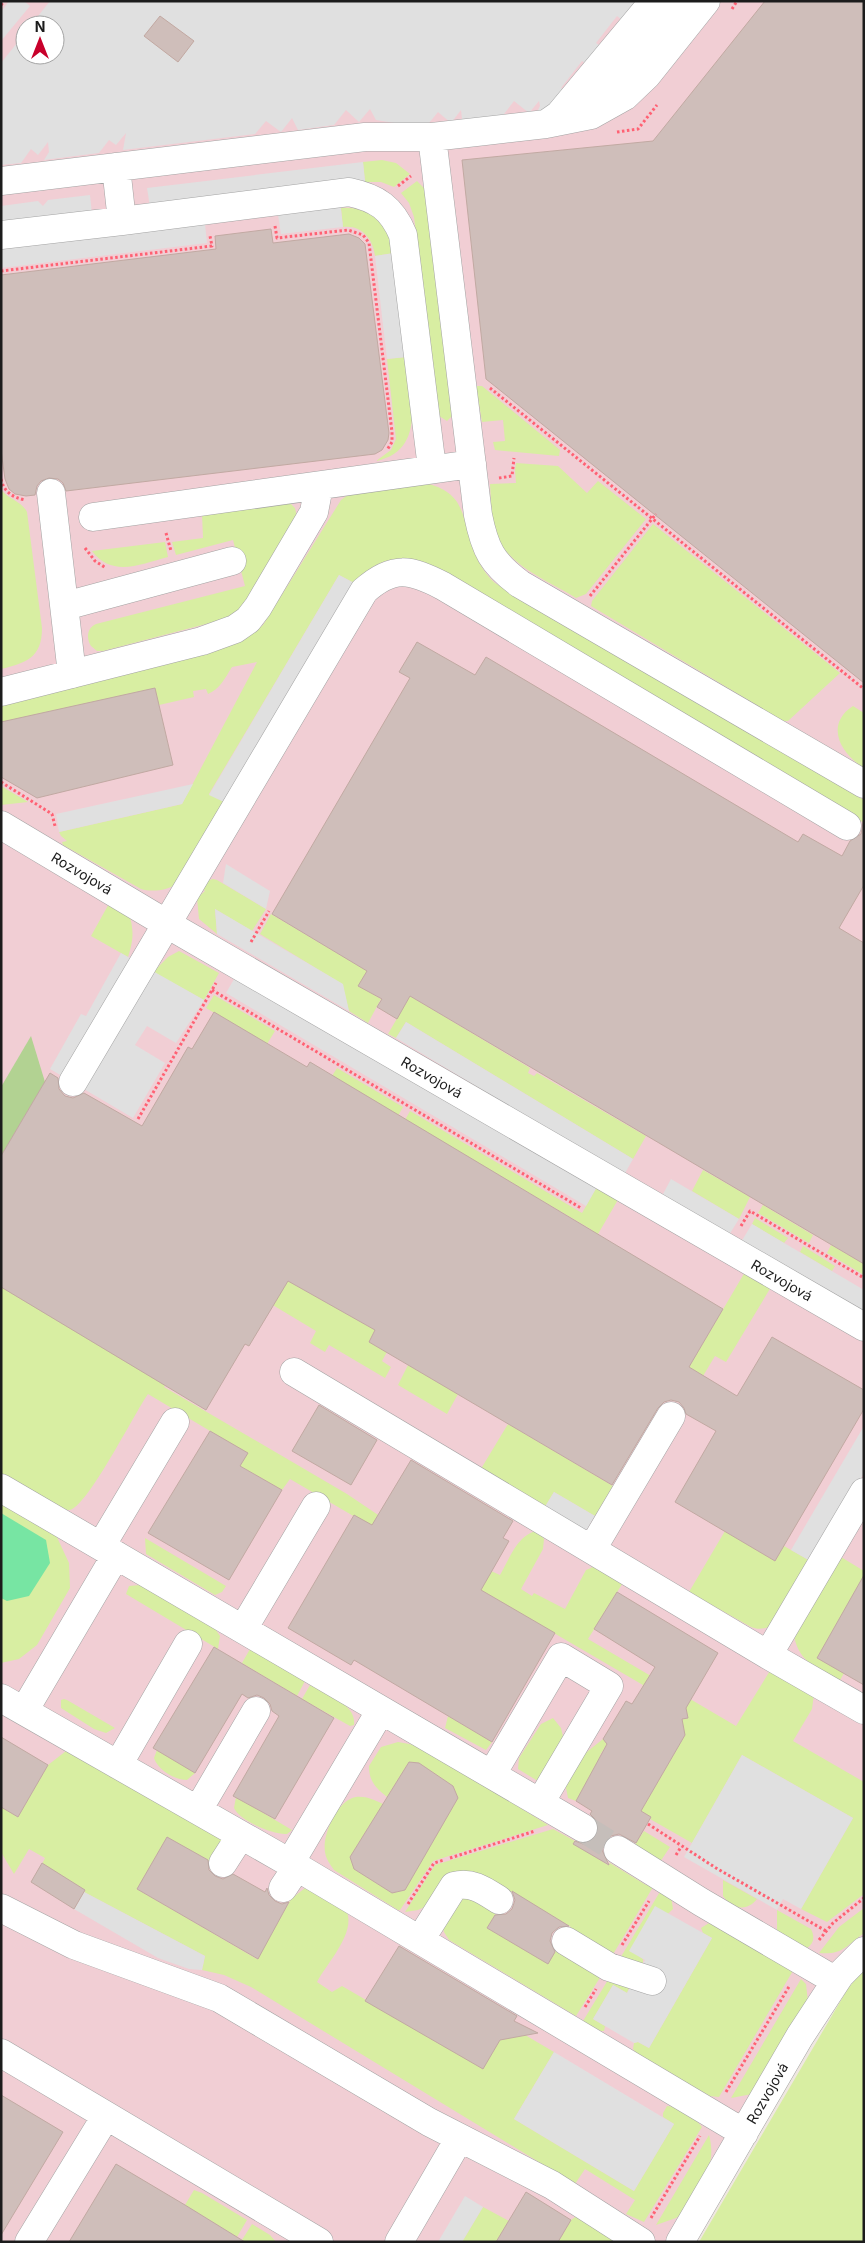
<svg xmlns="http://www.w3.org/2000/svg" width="865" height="2243" font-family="Inter,sans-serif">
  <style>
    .commercial { fill: #f1ced4; fill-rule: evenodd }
    .grass { fill: #d8eea2 }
    .forest { fill: #b2d292 }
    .pitch { fill: #77e5a3 }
    .parking { fill: #e0e0e0; fill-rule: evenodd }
    .building { fill: #cfbeba; stroke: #c1a9a2 }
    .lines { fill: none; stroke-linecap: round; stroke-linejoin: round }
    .minor-tunnel { stroke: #c5beba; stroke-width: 28; stroke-dasharray: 28 14; stroke-linecap: butt }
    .minor-casing { stroke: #a3a3a3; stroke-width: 29 }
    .path { stroke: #ff6173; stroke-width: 3; stroke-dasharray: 2.5 2.5; stroke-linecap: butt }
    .minor { stroke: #fff; stroke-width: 28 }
    .labels { text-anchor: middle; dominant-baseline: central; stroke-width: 4; stroke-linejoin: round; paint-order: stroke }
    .street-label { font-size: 14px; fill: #1c1c1c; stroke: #fff }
  </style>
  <rect width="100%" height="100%" fill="#efe7e1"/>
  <!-- commercial -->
  <path class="commercial" d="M1,1h863v1950l-184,291h-679zM25,25h30v30h-30z"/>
  <!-- grass -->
  <path class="grass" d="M382,160l14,3 14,11 -16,13 -13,-5h-16l-2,-20z
    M417,181l9,9 28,224 -7,7 -8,-5 -25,-199 -5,-14 -8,-10z
    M341,208c30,-2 47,17 53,45l-19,3c-2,-17 -13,-31 -32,-29z
    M406,357c5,37 21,94 -30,104l15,-11 5,-11 -9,-80z
    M476,386h6l78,64 -1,6 -64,-6 -2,-8 12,-1 -2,-21 -21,2z
    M516,463l42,3 29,27 11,-12 48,38 -60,75 -10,4c-29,-18 -74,-34 -82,-71 -3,-14 -3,-29 -4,-43l26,-1 -1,-13z
    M429,484c32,9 33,27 41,55 4,17 13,33 25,44l369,217v23l-435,-257c-27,-13 -56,-8 -73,18l-17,-9 -130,219 17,9 -50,81c-9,7 -25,8 -35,5l-78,-44 -1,-3 5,-1 -6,-5 -2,-4 123,-28 75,-142 -25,5c-7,11 -12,22 -24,27l-2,-5 -13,2 1,6 -35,8 -158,17v-18l240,-63 22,-16 78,-125 8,-6z
    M1,489c7,11 20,11 26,23l15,116c0,30 -16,35 -41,41z
    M290,503l5,5 2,9 -53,88 -8,8 -11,6 -122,32h-6l-6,-5c-5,-8 -4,-18 5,-22l149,-38 -12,-46 -57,15 -4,-13 31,-4 -1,-24z
    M653,524l187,149 -52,48h-5l-192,-115 1,-5z
    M165,542l3,15c-27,7 -56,21 -76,-6z
    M853,706l11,7v55c-23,-14 -40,-43 -11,-62z
    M1,786l27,16 -27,3z
    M213,879l4,1 49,29 -14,22 -37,-22 2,25 -18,-15 -2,-21 8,-7 -3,-3 4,-7z
    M111,900l17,10c6,20 6,28 0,47l-37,-21z
    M271,914l96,57 -8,15 22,13 -13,24 -19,-12 -7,-27 -82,-50z
    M179,951l40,22 -15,27 -51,-28 15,-15z
    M214,995l61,36 -8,13 -61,-36z
    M410,996l120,72 -2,5 6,3 3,-3 109,63 -13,23 -227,-137 -10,16 -8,-4z
    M337,1068l66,39 -5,9 -66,-40z
    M410,1111l172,102 16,-28 21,13 -109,187 -6,-3 88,-152 -187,-110z
    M703,1170l47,27 -11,22 -47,-28z
    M763,1205l50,30 -4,8 -51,-30z
    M755,1218l33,20 -4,5 -32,-19z
    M831,1245l33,19v11l-37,-22z
    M803,1246l32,20 -3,5 -32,-19z
    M235,1251l140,79 -6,12 18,10 -5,9 9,6 -6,11 -56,-33 -4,7 -15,-9 6,-12 -88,-53 -64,109 183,107 55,37 98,44c9,-15 18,-42 38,-44l6,8 -1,10 -22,40 11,7 2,-3 31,16 21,-39 7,-3 31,14 -36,58 148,87 35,-57 43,25 -2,15 -19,32 71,41v112l-37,28 -26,-13 52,-91 -111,-63 -50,88 -42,-24 1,-2 -10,-6 44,-76 -9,-14 12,-3 -1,-6 -46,-22 2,-5 -353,-206 -8,11 -42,-24 7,-13 -99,-59c-13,18 -62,116 -79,116 -14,1 -54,-28 -68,-36v-187z
    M745,1272l26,15 -45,75 -11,-6 -12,20 -14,-9z
    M408,1365l50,29 -11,20 -49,-29z
    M508,1424l105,62 -18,30 -41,-24 -11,18 -64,-38z
    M1,1501l54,32 14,30 1,25 -33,57 -18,14 -18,4z
    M725,1531l50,30 9,-15 28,16 -41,64c-7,3 -13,4 -20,1l-62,-35z
    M145,1538l81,48 -4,6 -7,3 -69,-41z
    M841,1557l23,14v11l-3,-1 -44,77 27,15 -5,9c-24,-16 -41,-19 -46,-51z
    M140,1585l74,42 6,9 -2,13 -92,-55 3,-8z
    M250,1649l55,32 -8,15 -55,-33z
    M310,1685c15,8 47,19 44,40l-4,1 -48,-27z
    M64,1699l3,1 48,28 -9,5 -12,-4 -33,-21v-8z
    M448,1716l44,26 -6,8 -41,-22z
    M553,1718l8,10 3,13 -23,42 -23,-14 1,-11 22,-34z
    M603,1739l4,5 -7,11v5l-24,41 -8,-3 -3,-15 8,-20z
    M398,1742l22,4 128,79 -115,36 -33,49h-2l-64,-40c-4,-6 -8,-11 -9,-18 -3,-17 12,-52 31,-55 10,-1 18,3 27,7l-33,53 4,12 38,24 13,-3 53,-92 -5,-12 -34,-23 -10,-1 -22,35c-12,-10 -18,-16 -18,-31l12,-19z
    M157,1750l38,23 -8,7c-12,0 -29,-10 -33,-22z
    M66,1751l138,71 19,19 -9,23 -47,-27 -30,52 120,70 34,-60 14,-11c12,1 18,4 29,10 36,21 -5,61 -17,84l15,10 10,-6 141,82 17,-28 20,-8 34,20 -40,67 120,72 40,-67 -11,-7v-4l4,-7c13,0 27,11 35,21l-58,95 -18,-8 9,-14 -50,-31 -10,15 -324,-197 -27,-12 -22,-5 3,-14 -121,-64 1,-2 -43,-26 3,-6 -16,-9 -15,25 -13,-22v-45l17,10 30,-52z
    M236,1797l56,33 -5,4c-14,1 -47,-13 -53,-26z
    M553,1829l22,12 -1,3 34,21 2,-2 36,22 3,-4 4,6 -41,69 -43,-26 2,-3 -61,-36 -3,4 -24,-15 -65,30 -13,2 30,-47z
    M644,1831l26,16 -10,15 -26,-16z
    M723,1880l34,19c-10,13 -25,10 -34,-3z
    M661,1890l10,6 2,13 -43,41 13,9v4l-2,2 -22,-5z
    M461,1893l38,16 -12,19 61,35 9,-14 44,27 -25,40 -127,-76 -5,-8 -2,-8z
    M864,1908v25c-18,13 -21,22 -45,20l20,-26z
    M777,1910l34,19c4,8 3,14 -4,19l-30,-17z
    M709,1923l8,2 77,44 -75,128 -9,-1 -71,-40 -6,-7 1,-6 4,-1 11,6 63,-110 -9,-5 -2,-5z
    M864,1968v274h-165l148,-252z
    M611,1975l17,9 1,4 -2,5 -14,-8 -20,34 12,7 -1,5h-3l-18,-10z
    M801,1979l5,5 2,18 -56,92 -21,4z
    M709,2135c9,33 -10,51 -26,78l-7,5 -20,7z
    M194,2190l8,3 45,27 -10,17 -52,-32z
    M483,2207l26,14 -13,21h-34z
    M578,2215l46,27h-66l13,-22z
    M252,2224l18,11 6,7h-31l-3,-2z"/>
  <!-- forest -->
  <path class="forest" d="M31,1036l14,46 -44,74v-69z"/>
  <!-- pitch -->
  <path class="pitch" d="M1,1513l45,27 4,23 -21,33 -22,5 -6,-3z"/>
  <!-- parking -->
  <path class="parking" d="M9,1h15l6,5 -29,35v-29z
    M50,1h595l-18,23 -10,-8 -21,27 3,2 -8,23 -9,-7 -21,27 7,3 -33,25 5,-10 -1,-5 -10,12 -15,-12 -10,13 1,2 -48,10 5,-7 -1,-9 -10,13 -13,-11 -13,16 -49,-8 -6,-11 -11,13 -13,-12 -12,15 -36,5 -6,-12 -11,14 -15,-11 -11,13 -132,16 3,-17 -10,12 -7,-5 -10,13 -55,7 5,-8 -1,-10 -10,13 -7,-6 -10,14 -20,2v-102l24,-30v22h30v-30h-24zM160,16l34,25 -16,21 -34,-26z
    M363,162l2,19 -27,4 5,42 -62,7 -3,-19 -73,9 2,19 -206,25v-62l37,-5 5,5 5,-6 42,-5 2,19 58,-7 -3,-19z
    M394,253l12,104 -19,2 -12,-103z
    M339,575l17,9 -130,219 -17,-8z
    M193,784l-11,20 -123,28 -3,-18z
    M226,864l44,27 -4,18 -43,-26z
    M215,909l128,75 6,27 -132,-77z
    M121,953l83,47 -28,43 -29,-17 -12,19 30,18 -32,55 -83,-49 31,-55 5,2z
    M237,974l361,211 -12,21 -360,-213z
    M406,1022l227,137 -9,16 -228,-137z
    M671,1179l68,40 -10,16 -67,-39z
    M752,1224l112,66v25l-123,-73z
    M864,1426v47l-52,89 -21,-12z
    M554,1492l41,24 -11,18 -41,-24z
    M742,1755l111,63 -52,91 -18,-10 -6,11 -93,-53z
    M84,1892l121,64 -3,14 -13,-1 -31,-11 -84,-49z
    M655,1906l57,32 -63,110 -11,-6 -4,1 -41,-24 20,-34 14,8 18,-33 -16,-9z
    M554,2052l120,72 -40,67 -120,-72z
    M465,2196l18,11 -21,35h-24z"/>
  <!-- building -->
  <path class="building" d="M765,1h99v682l-378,-304 -24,-219 191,-19z
    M160,16l34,25 -16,21 -34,-26z
    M271,229l2,14 76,-9 10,4 6,6 24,189 -1,7 -6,10 -7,4 -309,37 -3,-8 -5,-4 -9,-1 -8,3 -4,5 -2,9 -9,1 -11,-2 -6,-5 -4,-10 -4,-29v-175l215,-26 -1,-13z
    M417,642l58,33 11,-18 312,185 5,-8 39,22 8,-15 11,-7 3,-17v68l-25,43 25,15v321l-454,-268 -13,23 -20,-12 5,-8 -24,-13 9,-15 -95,-57 138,-236 -11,-6z
    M155,688l18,77 -136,33 -36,-21v-55z
    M214,1012l93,55 3,-5 413,247 -34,58 48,29 35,-59 92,53v19l-89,152 -100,-59 41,-71 -30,-17 -2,-6 -5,-6 -8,-2 -7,2 -6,6 -46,77 -243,-143 6,-12 -87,-49 -39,65 -4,-2 -39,66 -205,-123v-131l49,-83 8,5 1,11 6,7 8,2 11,-5 58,33 46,-79 4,2z
    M319,1405l58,35 -26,45 -59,-34z
    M210,1431l38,22 -8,13 42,24 -53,90 -81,-47z
    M411,1460l102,61 -10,17 6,3 -28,49 74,43 -63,109 -138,-82 -3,5 -63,-37 66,-113 18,10z
    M864,1575v110l-47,-27z
    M617,1592l101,61 -32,55 2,10 -6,1 3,16 -44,76 10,6 -15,26 -17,-9 -8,2 -6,5 -3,9 7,15 -36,-21 2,-3 8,3 8,-3 5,-5 3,-7 -3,-9 -6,-6 2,-3 -16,-10 31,-57 -4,-5 23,-38 6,3 23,-37 -61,-38z
    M214,1647l120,71 -59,101 -42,-23 46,-80 -7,-5 -2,-7 -6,-6 -7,-3 -9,3 -6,-4 -47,79 -42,-25z
    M1,1737l47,28 -30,52 -17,-10z
    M409,1762l10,1 34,23 5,12 -53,92 -13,3 -38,-24 -4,-12z
    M167,1837l41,23 1,10 6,6 8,3 10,-5 32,18 2,-4 2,7 6,6 7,3 7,-2 -31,57 -121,-70z
    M42,1863l43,27 -11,19 -43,-27z
    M512,1891l57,35 -10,1 -7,6 -2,8 5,11 -7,12 -61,-36 8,-13 11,-1 6,-5 3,-9z
    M399,1946l118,70 -3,5 24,12 -38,7 -17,29 -118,-68z
    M1,2095l62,37 -62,103z
    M116,2164l69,41 60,37h-176z
    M526,2192l45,28 -13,22h-62z"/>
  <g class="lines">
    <!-- minor-tunnel -->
    <path class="minor-tunnel" d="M583,1828l35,22"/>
    <defs>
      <path id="minor" d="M596,107l31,-45 48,-61
        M546,124l13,-9 95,-114
        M432,137l46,378c7,35 14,48 42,69l344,200
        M116,167l6,54 227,-29c28,6 43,16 54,43l29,233
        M1,181l364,-44h67l53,-6 61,-7 45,-9 34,-19 22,-21 59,-74
        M1,235l121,-14
        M51,493l21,181
        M93,517l379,-53
        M65,606l167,-45
        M1,692l201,-51 33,-12 13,-9 10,-13 56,-95 5,-26
        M1,825l166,99 697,403
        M73,1082l291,-491c29,-26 46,-22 79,-5l404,240
        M294,1372l474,283 96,-163
        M1,1488l582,340
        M101,1546l74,-124
        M592,1549l79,-133
        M243,1629l73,-123
        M768,1655l96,55
        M1,1698l296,169 447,266
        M24,1711l92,-156
        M118,1765l70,-121
        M492,1774l69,-117 48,29 -69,117
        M198,1810l58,-99
        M618,1850l83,52 135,79
        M223,1863l18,-28
        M290,1863l91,-153
        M283,1888l14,-21
        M1,1908l73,37 145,53 210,124 123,63 89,57
        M420,1940l34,-54c18,-5 31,5 45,14
        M566,1941l43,26 43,14
        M1,2053l318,189
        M29,2242l77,-126
        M399,2242l60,-103
        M680,2242l120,-206 40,-61 24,-24"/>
    </defs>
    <!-- minor casing -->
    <use href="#minor" class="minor-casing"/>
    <!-- path -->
    <path class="path" d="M1,5l3,-4
      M732,9l5,-8
      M617,132l21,-3 19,-24
      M398,186l13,-10
      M275,226l2,12 71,-8 15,5 6,8 23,189v10l-5,8
      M1,271l211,-25 -2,-10
      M490,388l374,301
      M499,478l13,-2 2,-18
      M1,479c3,13 11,18 24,21
      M166,533l5,18
      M85,548l10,13 11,7
      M590,596l66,-82
      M1,782l51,32 3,12
      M251,942l18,-31
      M212,990l369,218
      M138,1119l78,-136
      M741,1226l9,-15 114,67
      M648,1824l68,44 110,63
      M676,1855l5,-8
      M450,1858l85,-27
      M408,1904l26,-41 10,-3
      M819,1940l14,-17 31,-25
      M622,1945l27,-44
      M585,2007l11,-18
      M726,2092l64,-107
      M651,2218l49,-82"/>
    <!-- minor -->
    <use href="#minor" class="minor"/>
  </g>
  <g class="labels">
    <!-- street labels -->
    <g class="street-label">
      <text transform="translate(82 873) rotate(31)">Rozvojová</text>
      <text transform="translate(432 1077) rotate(30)">Rozvojová</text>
      <text transform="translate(782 1280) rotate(30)">Rozvojová</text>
      <text transform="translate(767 2093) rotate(-60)">Rozvojová</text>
    </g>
  </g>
  <!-- border -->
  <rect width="865" height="2243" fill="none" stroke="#1c1c1c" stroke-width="5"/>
  <!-- north arrow -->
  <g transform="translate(40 40)"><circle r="24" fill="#ffffff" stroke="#a4a4a4"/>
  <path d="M0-4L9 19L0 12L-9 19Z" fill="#c8002b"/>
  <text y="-8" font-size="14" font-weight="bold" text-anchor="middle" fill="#1c1c1c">N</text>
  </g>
</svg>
